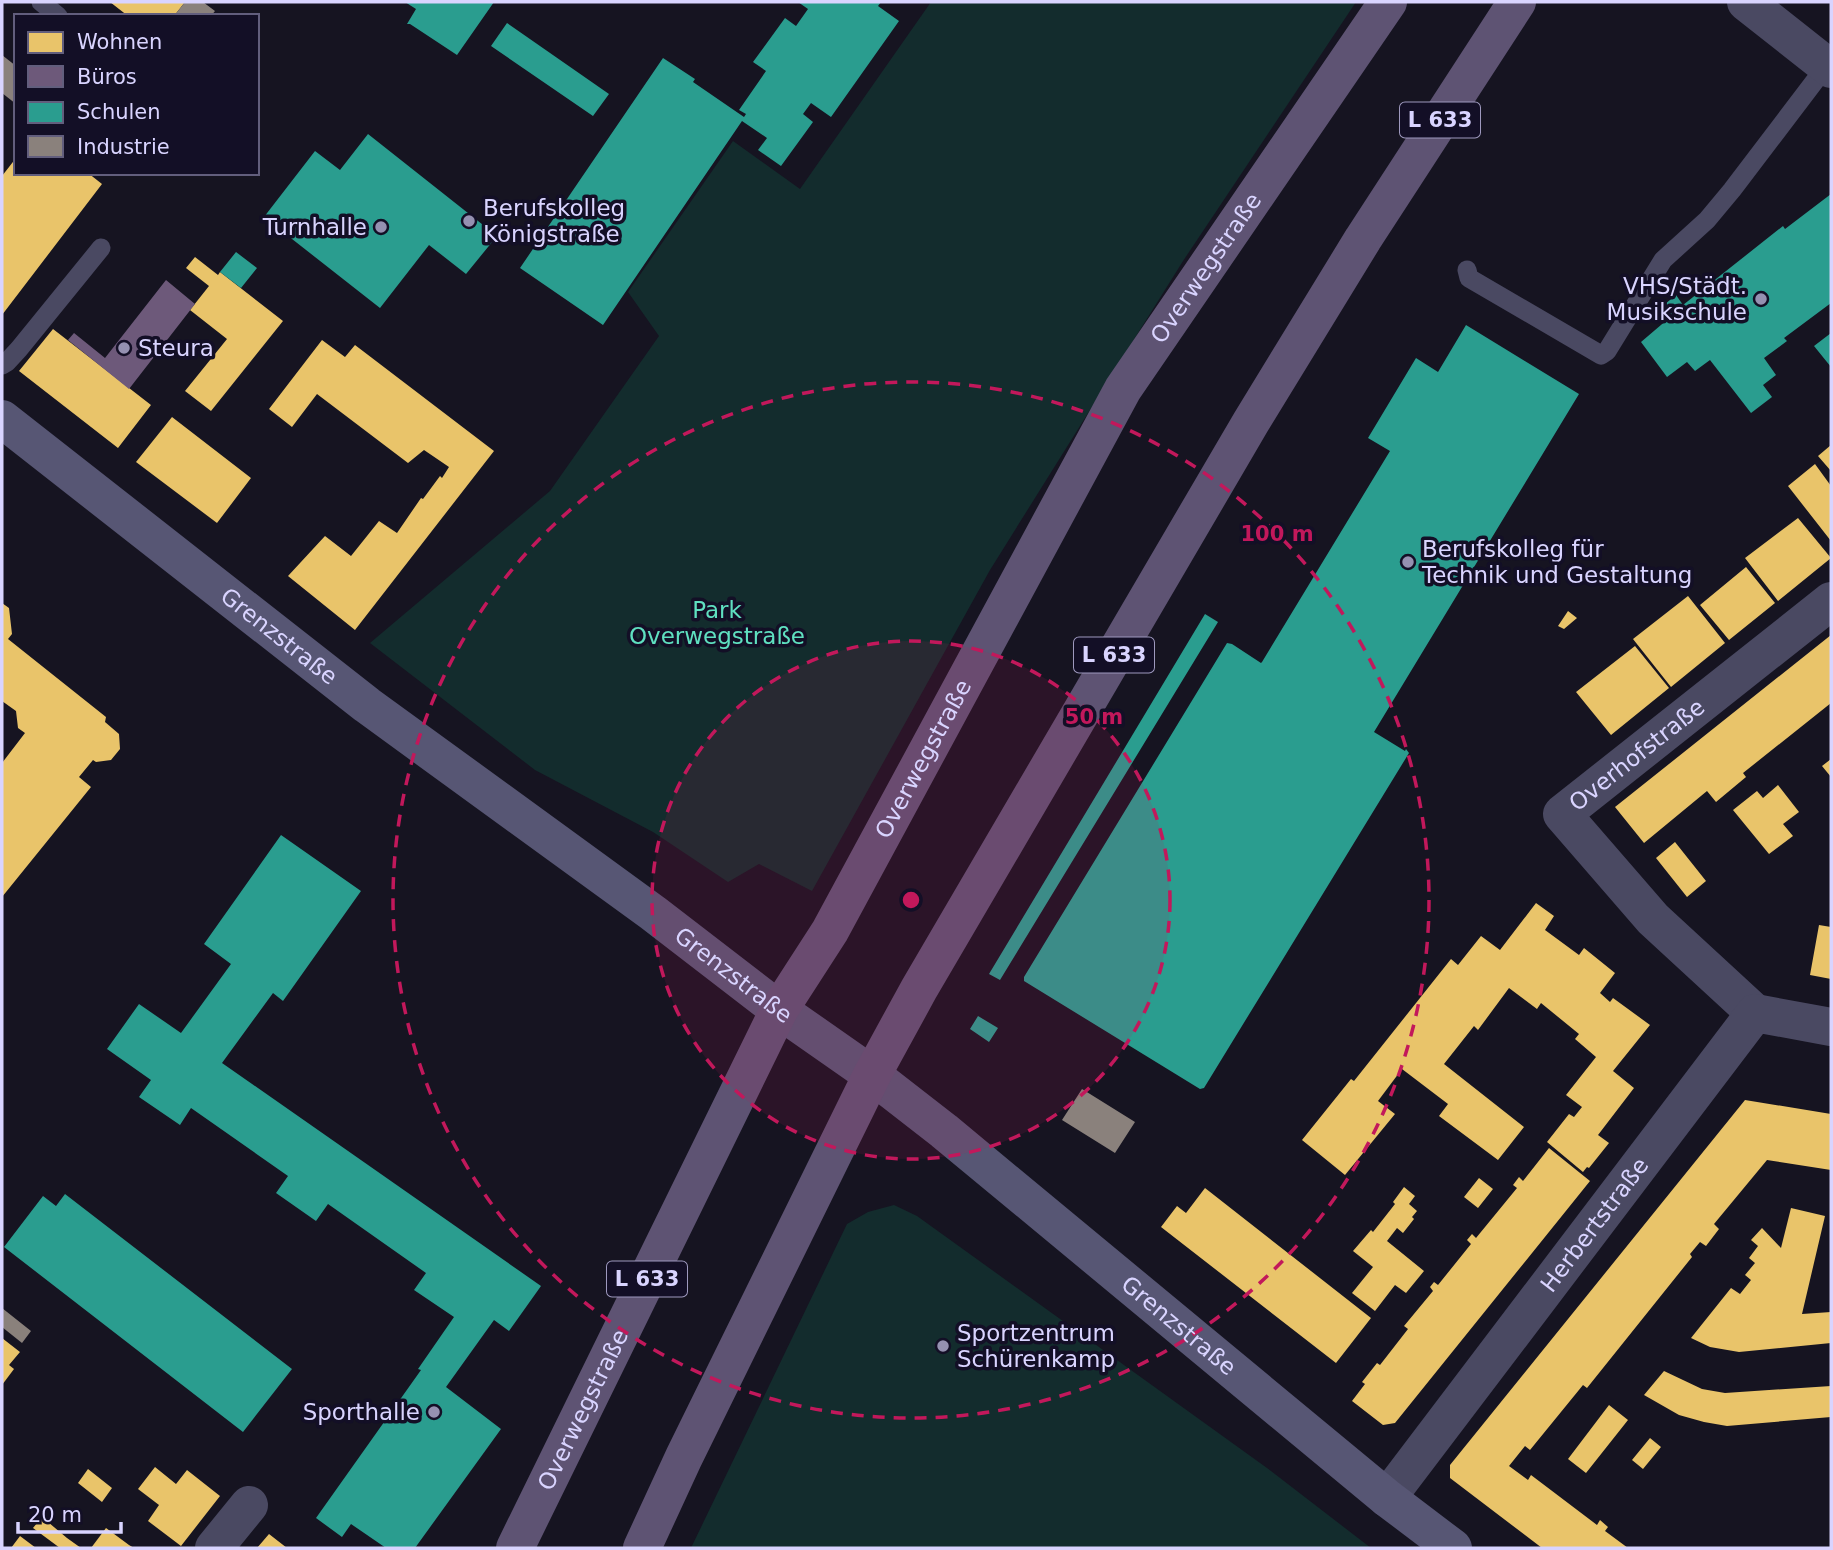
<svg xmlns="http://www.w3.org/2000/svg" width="1833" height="1550" font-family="'DejaVu Sans',sans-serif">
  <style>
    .green { fill: #132c2d }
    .homes { fill: #e9c46a }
    .offices { fill: #6d597a }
    .schools { fill: #2a9d8f }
    .industry { fill: #8a817c }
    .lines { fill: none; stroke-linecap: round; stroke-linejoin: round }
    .lane { stroke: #4a4962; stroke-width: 19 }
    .street { stroke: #4a4962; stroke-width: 38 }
    .secondary { stroke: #575674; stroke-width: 38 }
    .primary { stroke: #5e5373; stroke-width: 38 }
    .ring { fill: none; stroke: #c2185b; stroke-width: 3.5; stroke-dasharray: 12 9 }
    .poi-dot { fill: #9591b1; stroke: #130f26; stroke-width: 2.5 }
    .labels { text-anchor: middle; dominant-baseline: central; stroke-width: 7; stroke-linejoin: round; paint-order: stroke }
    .shield { fill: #130f26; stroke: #9e99be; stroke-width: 2 }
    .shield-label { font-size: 21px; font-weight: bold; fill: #d9d4ff }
    .poi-label { font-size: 23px; fill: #d9d4ff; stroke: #130f26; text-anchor: start }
    .street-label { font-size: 23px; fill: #d9d4ff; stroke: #130f26 }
    .park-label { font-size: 23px; fill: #5fe0c0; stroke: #130f26 }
    .centre { fill: #c2185b; stroke: #130f26; stroke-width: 3.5 }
    .ring-label { font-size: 21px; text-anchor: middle; font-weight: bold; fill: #c2185b; stroke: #130f26; stroke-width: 7; stroke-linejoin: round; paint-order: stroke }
  </style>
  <rect width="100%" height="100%" fill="#161421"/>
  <!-- green -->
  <path class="green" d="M931,2h425l-173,259 -193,309 -178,321 -53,-27 -31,18 -75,-50 -118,-62 -165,-127 180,-152 109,-155 -31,-44 105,-151 67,48z
    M894,1205l23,11 350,252 104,80h-680l156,-324 21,-12z"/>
  <!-- homes -->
  <path class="homes" d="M110,2h75l-11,14h-46z
    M16,158v15h72l14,11 -100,131v-139z
    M195,257l23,18 2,-3 63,49 -72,90 -26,-20 42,-52 -37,-29 19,-24 -23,-18z
    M53,329l98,76 -33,43 -99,-77z
    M322,340l23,17 10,-12 139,106 -139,179 -67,-54 37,-40 26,20 28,-35 18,12 24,-35 2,1 17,-23 2,2 7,-11 -25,-17 -16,13 -91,-69 -25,33 -23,-18z
    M172,417l79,61 -34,45 -81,-61z
    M1831,445v26l-13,-15z
    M1815,464l16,22v55l-43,-55z
    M1798,518l33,40 -53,43 -33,-43z
    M1746,567l29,36 -46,37 -29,-35z
    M1688,596l37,47 -54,44 -38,-48z
    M2,603l7,5 3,26 -4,5 98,78 -1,5 14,12 1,15 -9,11 -15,2 -3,-2 -14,17 12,10 -89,110v-134l23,-30 -7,-5 -2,-17 -14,-10z
    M1568,611l9,7 -13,11 -6,-3z
    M1831,635v68l-88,70 3,4 -30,25 -9,-11 -63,52 -29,-36z
    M1635,646l34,42 -58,47 -35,-43z
    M1831,759v18l-9,-11z
    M1778,785l21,27 -16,12 10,12 -24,18 -36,-44 24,-19 6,7z
    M1675,842l31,39 -19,16 -31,-39z
    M1536,903l18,13 -9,14 34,25 5,-7 31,25 -15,20 10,9 3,-4 37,27 -37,46 21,17 -36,47 11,8 -20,25 -2,-1 -4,5 -36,-30 22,-28 5,3 8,-10 -16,-12 30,-38 -21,-18 4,-5 -38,-31 -4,6 -28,-21 -31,42 -4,-4 -30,38 80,63 -26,33 -59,-44 9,-12 -46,-35 -24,32 17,13 -50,61 -43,-35 49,-61 3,2 97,-122 7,6 23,-29 19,14z
    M1819,925l12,2v52l-21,-4z
    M1745,1100l86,14v56l-64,-10 -53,64 5,5 -13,17 -6,-4 -10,12 2,3 -105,131 -4,-3 -53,65 -5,-4 -16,20 19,14 3,-5 66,50 3,-5 8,7 -3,4 23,17h-86l-92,-70v-13z
    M1549,1148l41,33 -195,242 -12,2 -31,-24 13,-17 -3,-2 15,-19 3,2 28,-36 -4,-3 29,-35 -3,-4 4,-5 4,3 33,-41 -4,-4 5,-6 4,4 41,-50 -4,-3 6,-8 4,4z
    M1479,1178l14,11 -15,19 -14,-11z
    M1404,1187l11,9 -6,8 8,7 -5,6 2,2 -11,14 -6,-5 -10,13 37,30 -18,22 -11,-8 -20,26 -23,-18 21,-26 -20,-16 18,-21 2,2 22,-28 -2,-2z
    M1205,1188l166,130 -35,45 -175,-136 16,-21 9,7z
    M1791,1208l34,8 -23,98 29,-2v31l-92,9 -29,-5 -19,-9 40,-50 9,6 11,-14 -6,-5 10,-12 -6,-5 9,-12 -7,-6 11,-12 19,20z
    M2,1338l18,14 -11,13 5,4 -12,16z
    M1664,1371l38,18 23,4 106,-7v31l-104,9 -23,-4 -25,-7 -35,-20z
    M1609,1405l19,15 -42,53 -18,-14z
    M1650,1438l11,9 -18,22 -11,-9z
    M155,1467l21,17 11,-14 33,26 -39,50 -33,-25 11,-16 -21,-16z
    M88,1469l24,19 -10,14 -24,-19z
    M42,1517l25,21 14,10h-21l-27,-20z
    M106,1528l23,17 5,3h-43z
    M269,1534l18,14h-30z
    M20,1536l16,12h-25z"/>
  <!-- offices -->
  <path class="offices" d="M166,280l29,24 -66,85 -61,-49 6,-7 31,25z"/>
  <!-- schools -->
  <path class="schools" d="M405,2h89l-37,53 -47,-31h-3l9,-15z
    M798,2h83l-3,4 21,15 -68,96 -20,-14 -8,11 10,8 -32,44 -23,-16 9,-12 -25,-17 -139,204 -83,-57 143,-210 32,21 -2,3 51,35 2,-3 -7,-4 27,-39 -13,-9 32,-44 11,8 12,-17z
    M507,23l102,71 -16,22 -102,-70z
    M368,134l129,102 -31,38 -37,-29 -49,63 -116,-91 51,-66 25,19z
    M1831,194v109l-47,35 3,3 -23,17 12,17 -13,10 9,12 -21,16 -41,-53 -15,11 -8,-9 -20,15 -26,-35 27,-23 -9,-10 17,-14 7,10 100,-79 2,3z
    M236,252l21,16 -16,20 -21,-16z
    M1466,325l113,69 -205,338 31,19 1,-2 3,4 -205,335 -4,1 -176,-108v-4l203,-334 5,1 29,19 1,-1 128,-211 -22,-13 48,-80 22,14z
    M1831,333v34l-17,-21z
    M1205,614l13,8 -218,358 -11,-6z
    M281,835l80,56 -78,110 -10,-8 -51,70 319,223 -32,45 -15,-11 -48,67 55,42 -86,119h-29l-35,-24 -9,13 -26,-19 105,-148 -3,-1 36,-52 -40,-27 12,-17 -98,-69 -12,17 -40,-28 12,-17 -97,-68 -11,17 -41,-28 12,-17 -44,-31 32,-45 42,29 50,-69 -27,-20z
    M978,1016l20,12 -9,14 -19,-13z
    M65,1194l227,175 -49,63 -239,-185 39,-51 13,10z"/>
  <!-- industry -->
  <path class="industry" d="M185,2h18l12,9 -4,5h-37z
    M2,55l14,11v38l-14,-11z
    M1082,1089l53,33 -20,31 -53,-33z
    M2,1308l29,23 -9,12 -20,-16z"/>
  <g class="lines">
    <!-- lane -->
    <path class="lane" d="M41,2l17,14
      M1467,270l2,8 132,77 6,-4 56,-91 44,-40 25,-30 95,-125
      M2,365l5,-3 12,-13 82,-101"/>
    <!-- street -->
    <g class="street">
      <path d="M1746,2l85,67"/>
      <path id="s1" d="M1755,1013l-102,-94 -91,-105 269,-213"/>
      <path id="s2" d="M1387,1498l368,-485 76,14"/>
      <path d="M214,1548l35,-43"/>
    </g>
    <!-- secondary -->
    <path class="secondary" id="s3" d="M2,419l365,286 286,208 126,97 93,65 72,56 443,367 66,50"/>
    <!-- primary -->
    <g class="primary">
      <path id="s4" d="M515,1548l264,-538 51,-79 293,-542 265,-387"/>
      <path d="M642,1548l42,-91 188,-382 47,-86 332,-567 112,-183 154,-237"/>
    </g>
  </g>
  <!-- distance rings -->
  <circle cx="911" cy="900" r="259" fill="#c2185b" fill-opacity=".12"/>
  <g class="ring">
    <circle cx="911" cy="900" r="259"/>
    <circle cx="911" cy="900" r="518"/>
  </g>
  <!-- markers -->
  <g class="poi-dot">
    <circle cx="469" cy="221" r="7"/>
    <circle cx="381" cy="227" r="7"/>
    <circle cx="1761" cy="299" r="7"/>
    <circle cx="124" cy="348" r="7"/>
    <circle cx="1408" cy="562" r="7"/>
    <circle cx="943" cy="1346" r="7"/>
    <circle cx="434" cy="1412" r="7"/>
  </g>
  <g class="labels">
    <!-- shield labels -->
    <g class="shield">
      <rect x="1400" y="102.5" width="80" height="35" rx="5"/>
      <rect x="1074" y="637.5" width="80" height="35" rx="5"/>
      <rect x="607" y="1261.5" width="80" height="35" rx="5"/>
    </g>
    <g class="shield-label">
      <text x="1440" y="120">L 633</text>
      <text x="1114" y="655">L 633</text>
      <text x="647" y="1279">L 633</text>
    </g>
    <!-- poi labels -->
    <g class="poi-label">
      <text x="483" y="208">Berufskolleg<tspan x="483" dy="26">Königstraße</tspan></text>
      <text x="367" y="227" text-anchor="end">Turnhalle</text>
      <text x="1747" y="286" text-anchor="end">VHS/Städt.<tspan x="1747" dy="26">Musikschule</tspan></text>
      <text x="138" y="348">Steura</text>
      <text x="1422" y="549">Berufskolleg für<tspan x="1422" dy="26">Technik und Gestaltung</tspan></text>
      <text x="957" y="1333">Sportzentrum<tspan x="957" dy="26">Schürenkamp</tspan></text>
      <text x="420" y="1412" text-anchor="end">Sporthalle</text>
    </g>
    <!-- street labels -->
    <g class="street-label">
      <text stroke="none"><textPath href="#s4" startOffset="1456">Overwegstraße</textPath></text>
      <text stroke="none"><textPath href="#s3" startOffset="352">Grenzstraße</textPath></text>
      <text stroke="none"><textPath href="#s1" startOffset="373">Overhofstraße</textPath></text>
      <text stroke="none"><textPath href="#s4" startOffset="889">Overwegstraße</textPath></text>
      <text stroke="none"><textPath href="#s3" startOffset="919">Grenzstraße</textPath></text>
      <text stroke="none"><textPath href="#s2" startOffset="343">Herbertstraße</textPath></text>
      <text stroke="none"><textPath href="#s3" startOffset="1486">Grenzstraße</textPath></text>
      <text stroke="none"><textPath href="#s4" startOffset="154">Overwegstraße</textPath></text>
    </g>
    <!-- park labels -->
    <g class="park-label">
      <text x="717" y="610">Park<tspan x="717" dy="26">Overwegstraße</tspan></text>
    </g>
  </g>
  <circle cx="911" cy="900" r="10" class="centre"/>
  <g class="ring-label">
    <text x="1277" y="541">100 m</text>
    <text x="1094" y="724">50 m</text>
  </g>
  <!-- border -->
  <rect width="1833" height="1550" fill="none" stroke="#d9d4ff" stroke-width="7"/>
  <!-- legend -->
  <rect x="14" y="14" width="245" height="161" fill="#130f26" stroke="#625e7d" stroke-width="2"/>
  <rect x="28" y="32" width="35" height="21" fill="#e9c46a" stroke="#625e7d" stroke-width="2"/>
  <text x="77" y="49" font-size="21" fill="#d9d4ff">Wohnen</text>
  <rect x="28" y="66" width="35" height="21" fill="#6d597a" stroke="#625e7d" stroke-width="2"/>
  <text x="77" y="84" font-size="21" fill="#d9d4ff">Büros</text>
  <rect x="28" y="102" width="35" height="21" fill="#2a9d8f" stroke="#625e7d" stroke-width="2"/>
  <text x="77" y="119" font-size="21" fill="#d9d4ff">Schulen</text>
  <rect x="28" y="136" width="35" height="21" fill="#8a817c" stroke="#625e7d" stroke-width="2"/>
  <text x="77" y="154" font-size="21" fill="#d9d4ff">Industrie</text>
  <!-- scale -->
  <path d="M18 1522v10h103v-10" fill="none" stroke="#d9d4ff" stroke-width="3.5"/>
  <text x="28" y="1522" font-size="21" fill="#d9d4ff" stroke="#130f26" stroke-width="5" paint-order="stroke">20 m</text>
</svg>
